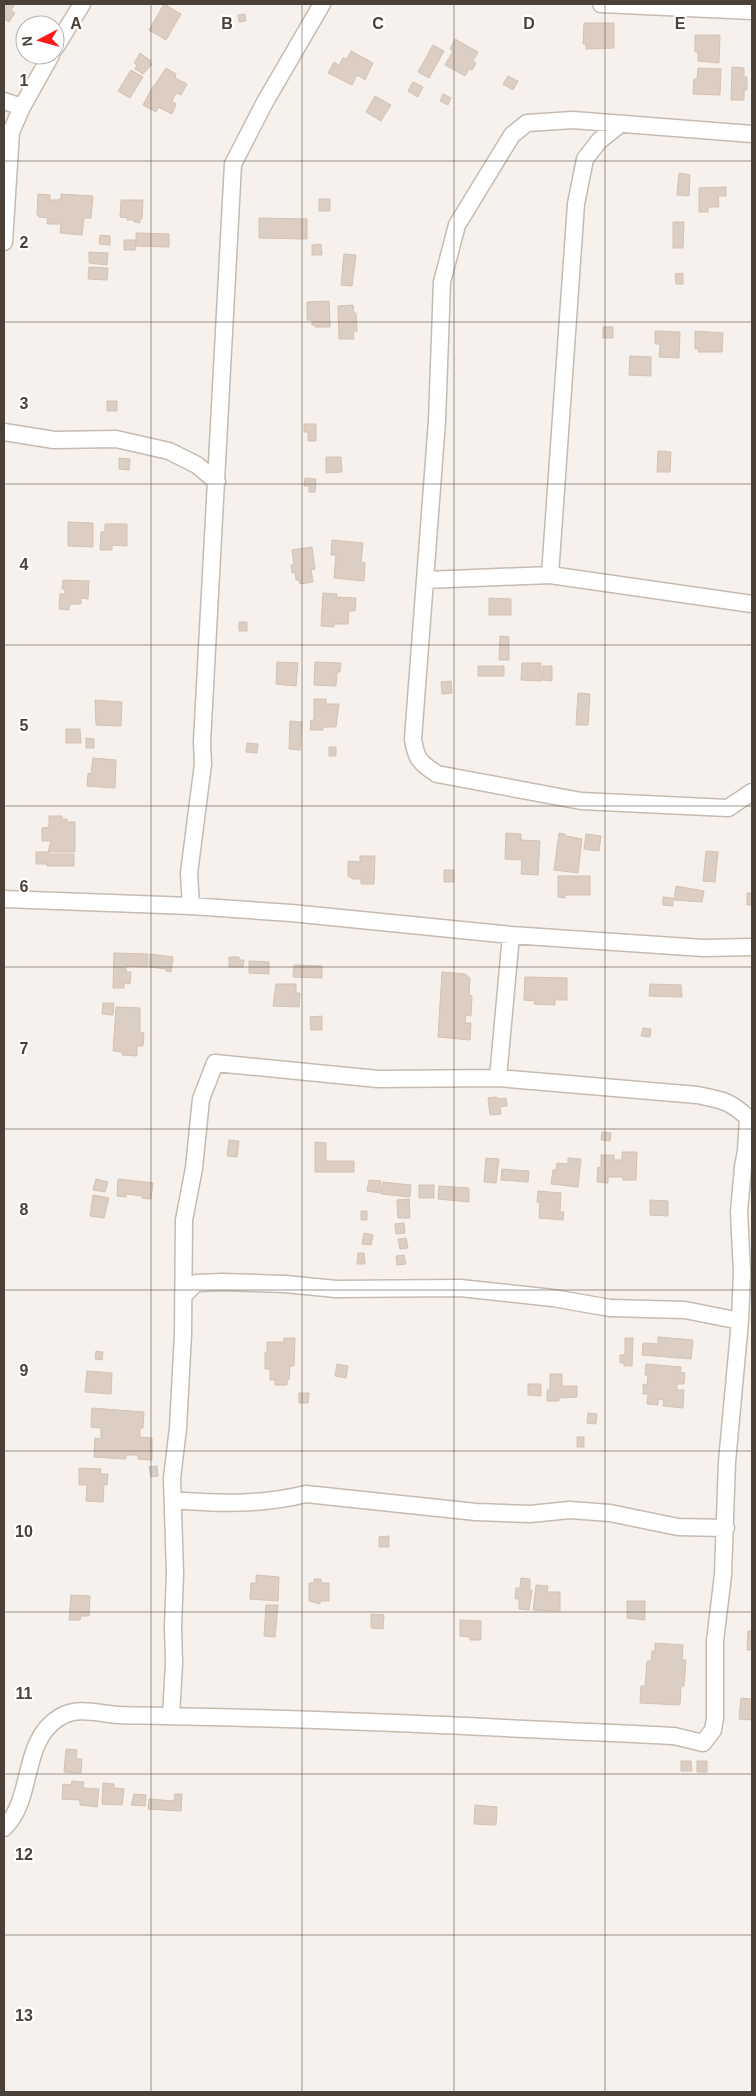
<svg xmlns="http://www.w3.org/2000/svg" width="756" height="2096" font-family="Arial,sans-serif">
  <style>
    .building { fill: #dccec3; stroke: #d4c2b3 }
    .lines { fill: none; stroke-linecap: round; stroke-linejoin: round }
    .minor-casing { stroke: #c6bbb0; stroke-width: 19 }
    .minor { stroke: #fff; stroke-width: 16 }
    .grid { fill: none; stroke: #4c4138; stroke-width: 1; stroke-opacity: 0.55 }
    .grid-label { font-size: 16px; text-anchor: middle; font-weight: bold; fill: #4c4138; stroke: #fff; stroke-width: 4.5; stroke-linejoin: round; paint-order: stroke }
  </style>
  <rect width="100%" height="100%" fill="#f6f1ec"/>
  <!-- building -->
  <path class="building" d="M4,4h11l-4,6 4,3 -6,9 -5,-3z
    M164,4l17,10 -15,26 -17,-10z
    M245,14l1,7 -7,1 -1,-7z
    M584,23h30v25l-28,1v-5h-3z
    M695,35h25l-1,28 -21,-2v-9h-3z
    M455,39l23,13 -5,9 3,2 -4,7 -3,-1 -4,7 -20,-11 8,-14 -3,-2z
    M433,45l11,6 -15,27 -11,-6z
    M351,51l22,12 -8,17 -8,-5 -5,10 -24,-12 6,-11 5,3 4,-7 4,1z
    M140,53l11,8 -1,2 2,1 -9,10 -8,-5 2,-4 -3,-2z
    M732,67l12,1v9h3v13h-3v10h-13z
    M166,68l10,6 -1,4 12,6 -6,11 -5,-2 -4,8 4,3 -4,10 -14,-7 -2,5 -13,-7 10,-19h1z
    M698,68l23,1 -1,26 -27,-1 1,-15h3z
    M131,70l12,7 -13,21 -12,-7z
    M508,76l10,5 -5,9 -10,-6z
    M413,82l10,5 -5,10 -10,-6z
    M443,94l8,4 -3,7 -8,-4z
    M375,96l16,9 -10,16 -15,-9z
    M679,173l11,2 -1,21 -12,-1z
    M726,187v9h-8l1,11h-11v5h-9v-24z
    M38,194l12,1v5h7l4,-1v-5l32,2 -2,22h-7l-2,17 -22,-2 1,-9h-14l1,-6 -9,-1 -2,-3z
    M319,199h11v12h-11z
    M121,200h22l-1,19h-2v4l-6,-1v-2h-7l1,-2 -8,-1z
    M259,218l48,1v20l-48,-1z
    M673,222h11l-1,26h-10z
    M136,233l33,1v13l-33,-1z
    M100,235l10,1v9l-11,-1z
    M124,240h12l-1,10h-11z
    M321,244l1,11h-10v-10z
    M89,252l19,1 -1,12 -18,-2z
    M344,254l12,1 -4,31 -11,-1z
    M89,267l19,1 -1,12 -19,-1z
    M683,273v11h-7l-1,-10z
    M329,301l1,26h-15v-2h-3v-5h-5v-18z
    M353,305l1,8h2l1,18 -4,1 1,7h-15l-1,-33z
    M603,327h10v11h-10z
    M655,331l25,1 -1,26 -20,-1 1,-13h-5z
    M695,331l28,2 -1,19h-24l1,-3h-4z
    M630,356l21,1v19l-22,-1z
    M107,401h10v10h-10z
    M304,424h12v17h-8v-9h-4z
    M658,451l13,1 -1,20h-13z
    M326,457h15l1,15 -16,1z
    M119,458l11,1 -1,11 -10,-1z
    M305,478l11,1 -1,13h-6v-6h-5z
    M68,522l25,1v24l-25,-1z
    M105,524h22v22l-15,-1v5h-12l1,-18h4z
    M332,540l31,3 -2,19 4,1 -1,18 -30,-3 2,-23h-5z
    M312,547l3,22 -4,1 2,12 -13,2 -1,-4h-3l-1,-8 -3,1 -1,-8h3l-2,-15z
    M63,580l26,1 -1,18 -7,-1v6h-11l-1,6 -10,-1 1,-15h5v-5h-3z
    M323,593l14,1 -1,3 20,1 -1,13h-6l-1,13h-14v3l-13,-1z
    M489,598l22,1v16h-22z
    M239,622h8v9h-8z
    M500,636l9,1v23h-10z
    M277,662l21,1 -2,23 -20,-2z
    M315,662l26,1 -1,9h-3l-1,14 -22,-1z
    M522,663h19v18l-20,-1z
    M478,666h26v10h-26z
    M543,666h9v15l-10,-1z
    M451,681l1,12 -10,1 -1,-12z
    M578,693l12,1 -2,31h-12z
    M314,699h12v5h13l-3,23h-13v3h-13l1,-10h3z
    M95,700l27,2 -1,24 -25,-1z
    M290,721l12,1 -2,28 -11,-1z
    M66,729h14l1,14h-15z
    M86,738l8,1v9h-8z
    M247,743l11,1 -1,9 -11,-1z
    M329,747h7v9h-7z
    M93,758l23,2 -1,28 -28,-2 1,-13 3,1z
    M49,816h13v3h5v3h8v30h-27l3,-11h-9v-13l7,-1z
    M506,833l15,1v6l19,1 -2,34 -17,-1 1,-14 -17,-1z
    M559,833l6,1 1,2 16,3 -4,34 -24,-3z
    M586,834l15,2 -2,15 -15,-2z
    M706,851l12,1 -3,30 -12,-1z
    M36,852h12l1,2h25v12h-27v-2h-11z
    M360,856h15l-1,28h-13v-5h-8l-5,-3v-15l12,1z
    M444,870h10v12h-10z
    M558,876h32v19h-25v3l-7,-1z
    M676,886l28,5 -2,11 -28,-2z
    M747,893h5v12h-5z
    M663,897l10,1v8l-10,-1z
    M114,953l34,1 -1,13 -21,-1v6h5l-1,12 -6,-1v5h-11z
    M150,954l23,3 -2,15 -5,-1v-2l-17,-2z
    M229,957h10v3h5l-1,7h-14z
    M249,961l20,1v12l-20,-1z
    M294,965l28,1v12l-29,-1z
    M442,972l23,2 5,4 -1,17 3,1 -1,20 -5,-1 -1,8h6l-1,17 -32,-3z
    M525,977l42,1v22h-12v5l-21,-1 1,-3 -11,-1z
    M276,984h20v9h4l-1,14 -26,-1z
    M650,984l31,1 1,12 -33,-1z
    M103,1003h11l-1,12 -11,-1z
    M116,1007l24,1v24l4,1 -1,13h-6v10l-15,-1v-3l-9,-1z
    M322,1016v14h-11l-1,-13z
    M643,1028l8,1 -1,8 -9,-1z
    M496,1097l3,2 7,-1 1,8 -7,1 1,7 -11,1 -2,-17z
    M602,1132l9,1 -1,8 -9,-1z
    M229,1140l10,1 -2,16 -10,-1z
    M315,1142l11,1v18h28v11h-39z
    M622,1152h15l-1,28h-13v-3h-15v6l-11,-1 1,-15 3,1v-13h13v5h8z
    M486,1158l13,1 -3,24 -12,-1z
    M568,1158l13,1 -3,28 -27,-3 2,-14h3l1,-7 11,1z
    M502,1169l27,2 -1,11 -27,-2z
    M96,1179l12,3 -3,10 -12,-2z
    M118,1179l35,4 -2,16 -9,-1v-2l-16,-2v3l-9,-1z
    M369,1180l12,1 -1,12 -13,-2z
    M383,1182l28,3 -1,12 -29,-3z
    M419,1185h15v13h-15z
    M439,1186l30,2v14l-31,-3z
    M538,1191l23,2 -1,19h4l-1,8 -24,-2 1,-15 -3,-1z
    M93,1195l16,3 -5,20 -14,-2z
    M409,1199l1,19h-12l-1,-18z
    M650,1200l18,1v15l-18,-1z
    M361,1211h6v9h-6z
    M404,1223l1,10 -9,1 -1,-10z
    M364,1233l9,2 -2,10 -9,-1z
    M406,1238l2,10 -8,1 -2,-10z
    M358,1253h6l1,11h-8z
    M404,1255l2,9 -9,1 -1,-9z
    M658,1337l35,3 -2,19 -49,-4 1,-12 15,1z
    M284,1338h11l-1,28h-4l-1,14h-2v5h-12v-5h-5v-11h-5v-17l2,1v-11h17z
    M625,1338h8l-1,28h-8v-3h-4v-8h5z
    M96,1351l7,1 -1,8 -7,-1z
    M337,1364l11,2 -2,12 -11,-2z
    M646,1364l35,3 -1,5 5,1 -1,11h-7v6h7l-1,18 -20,-2 1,-6 -6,-1v6l-11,-1 1,-10h-5v-10l4,1 1,-10h-3z
    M87,1371l25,2 -1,21 -26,-2z
    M550,1374h12v12h15v11l-18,1v3h-12v-11h3z
    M528,1384h13v12l-13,-1z
    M299,1393h10l-1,10h-9z
    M92,1408l52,4 -1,16h-3v9l12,1v22l-14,-1v-4h-12v4l-32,-2 1,-19 6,1v-11l-10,-1z
    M588,1413l9,1 -1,10 -9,-1z
    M577,1437h7v10h-7z
    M157,1466l1,10 -7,1 -2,-10z
    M79,1468l22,1 -1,5h8l-1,11 -3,-1 -1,18 -17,-1 1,-16h-8z
    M389,1536v11h-10v-10z
    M256,1575l23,2 -1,24 -28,-2 1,-16h5z
    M521,1578l9,1v11h2l-3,20 -10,-1v-10h-4l1,-11h4z
    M314,1579h7v4h8v18h-9v3l-11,-3v-18h5z
    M536,1585l12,1 -1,6h13v19l-27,-1z
    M71,1595l19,1 -1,20h-8l-1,4h-11z
    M627,1601h18v19l-18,-2z
    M266,1605h12l-3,32 -11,-1z
    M371,1614l13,1 -1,14 -12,-1z
    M460,1620l21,1v19h-11v-3l-10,-1z
    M748,1631h4v19h-5z
    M655,1643l28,2 -1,15h4l-2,26h-3l-1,19 -40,-2 1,-17h4l2,-25h4l1,-10h3z
    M741,1698l11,1v21l-13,-1z
    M66,1749l11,1 -1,9h6l-1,14 -17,-1z
    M681,1761h10l1,10h-11z
    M697,1761h10v11h-10z
    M72,1781l12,1 -1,6 16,1 -2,18 -17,-2v-5l-18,-1 1,-15 8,1z
    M103,1783l11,1v4l10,1 -2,16 -20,-1z
    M134,1794l12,1 -1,11 -14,-1z
    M175,1794h7l-1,17 -33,-2 1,-10 25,2z
    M475,1805l22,2 -1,18 -22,-1z"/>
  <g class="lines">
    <defs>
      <path id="minor" d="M601,4l151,7
        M55,48l27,-44
        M4,101l18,6
        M752,134l-179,-14 -46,3 -15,12 -55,90 -15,57 -5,139 -24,318c3,20 7,24 24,35l144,27 147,7 24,-16
        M4,242l7,-110 11,-25 29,-52
        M4,432l50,8 62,-1 53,12 28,14 20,17
        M550,575l26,-371 9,-45 14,-18 20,-16
        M426,580l124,-5 202,29
        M4,899l187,7 100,7 220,22 192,13 49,-1
        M191,906l-2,-33 14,-109 -1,-22 31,-578 32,-62 57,-98
        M498,1078l13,-143
        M183,1296l13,-13 26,-1 63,2 51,5 124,-1 93,10 57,10 75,2 55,11
        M173,1500c46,4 88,5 133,-6l170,18 54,2 40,-4 40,3 68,14 48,1
        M4,1828c31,-30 16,-87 56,-111 17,-11 41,-3 59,-2 15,1 30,0 45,1 170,3 340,12 510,20l29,7 10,-13 2,-12v-77l8,-66 4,-113 13,-141 2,-49 -3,-60 4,-45 3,-16 2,-33c-19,-18 -27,-18 -51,-23l-199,-17 -120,1 -163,-16 -14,36 -7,69 -10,52 -1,114 -5,94 -6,50 3,96 -2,52 1,37 -3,53"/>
    </defs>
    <!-- minor casing -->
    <use href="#minor" class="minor-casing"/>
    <!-- minor -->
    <use href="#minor" class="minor"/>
  </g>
  <!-- grid -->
  <path class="grid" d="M151,4v2088M302,4v2088M454,4v2088M605,4v2088M4,161h748M4,322h748M4,484h748M4,645h748M4,806h748M4,967h748M4,1129h748M4,1290h748M4,1451h748M4,1612h748M4,1774h748M4,1935h748"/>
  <g class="grid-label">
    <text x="76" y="29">A</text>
    <text x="227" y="29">B</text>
    <text x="378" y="29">C</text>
    <text x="529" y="29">D</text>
    <text x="680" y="29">E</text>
    <text x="24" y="86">1</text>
    <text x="24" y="248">2</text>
    <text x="24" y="409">3</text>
    <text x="24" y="570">4</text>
    <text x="24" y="731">5</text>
    <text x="24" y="892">6</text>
    <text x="24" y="1054">7</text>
    <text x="24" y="1215">8</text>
    <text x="24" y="1376">9</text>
    <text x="24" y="1537">10</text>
    <text x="24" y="1699">11</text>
    <text x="24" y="1860">12</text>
    <text x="24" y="2021">13</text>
  </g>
  <!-- border -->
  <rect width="756" height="2096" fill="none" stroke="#4c4138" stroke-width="10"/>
  <!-- north arrow -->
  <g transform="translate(40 40) rotate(264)"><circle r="24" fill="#ffffff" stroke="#b7b3af"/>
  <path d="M0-4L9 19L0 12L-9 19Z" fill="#ff1a1a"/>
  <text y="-8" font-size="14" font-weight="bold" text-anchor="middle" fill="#4c4138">N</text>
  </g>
</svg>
